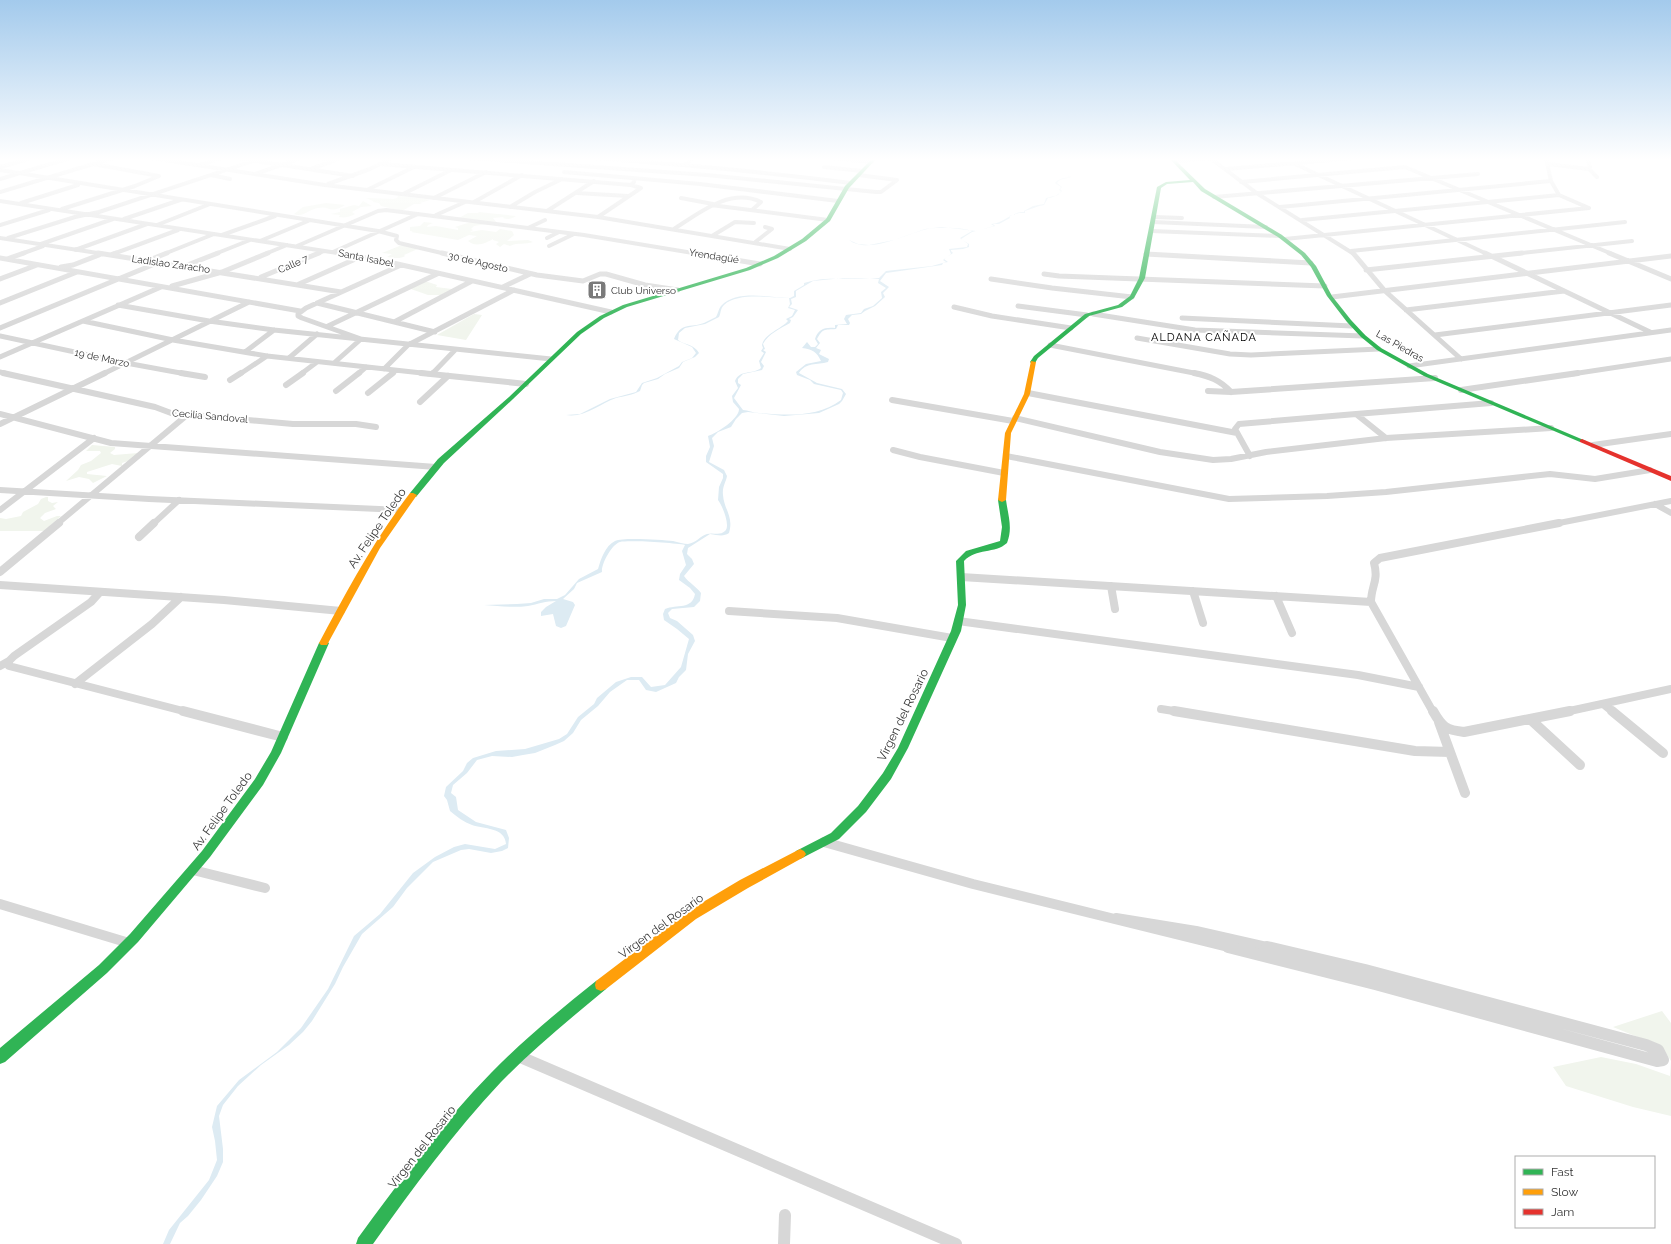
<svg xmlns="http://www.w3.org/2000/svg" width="1671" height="1244" font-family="Raleway,sans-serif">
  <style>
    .green { fill: #f1f5ed }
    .water { fill: #ddebf3; fill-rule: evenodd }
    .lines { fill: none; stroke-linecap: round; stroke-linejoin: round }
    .street-far5 { stroke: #d7d7d7; stroke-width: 4 }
    .street-far4 { stroke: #d7d7d7; stroke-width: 5 }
    .street-far3 { stroke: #d7d7d7; stroke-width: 6 }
    .street-far2 { stroke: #d7d7d7; stroke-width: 8 }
    .street-far1 { stroke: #d7d7d7; stroke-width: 10 }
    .street { stroke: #d7d7d7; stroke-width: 12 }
    .fast { fill: #30b455; fill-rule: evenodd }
    .slow { fill: #ff9f0a; fill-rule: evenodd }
    .jam { fill: #e5322d; fill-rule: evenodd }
    .labels { text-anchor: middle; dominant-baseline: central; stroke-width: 4; stroke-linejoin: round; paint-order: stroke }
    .far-street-label { font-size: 10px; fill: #333; stroke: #fff }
    .far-poi-label { font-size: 10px; fill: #333; stroke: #fff; text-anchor: start }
    .far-neighbourhood-label { font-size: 11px; letter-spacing: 1px; fill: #000; stroke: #fff }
    .street-label { font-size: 12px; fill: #333; stroke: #fff }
  </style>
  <rect width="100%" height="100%" fill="#fff"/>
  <!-- green -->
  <path class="green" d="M398,196c5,0 29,3 32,4l-10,3 2,1h-8l-12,7 -21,-5 -2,-3 -6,-1v-1l-7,-3 27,1 4,-1z
    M363,201l9,5 -11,1 -9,5 3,2c-5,3 -11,4 -16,3l1,-2 -9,-1 9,-2v-3l14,-4 5,1z
    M326,203l19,2c-16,10 -15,0 -27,3 -9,1 -15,10 -24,6l9,-7z
    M478,212l38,4c-5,3 -8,4 -13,2l1,-1 -11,1 4,5 -38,-5 9,-5h11z
    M424,222l9,1 -5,2 -1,2 9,-1 22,4v-2l-3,-1 16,-5 15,2 -12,2 -3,3 2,1 -3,2 12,-2 14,2 4,-3 12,2 2,4 -7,6 21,-1 5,2c-7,3 -15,0 -23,4l-6,-2 -4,3 -4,-3 3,-2 -6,-2v-1c-7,4 -17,9 -25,2l9,-5 -8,-1 -11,5 -47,-8 2,-1h-3v-4l10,-1z
    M402,245l18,3 -16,7 1,1c-4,3 -12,2 -18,1l5,-3 -10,-1z
    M425,281l12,4 -1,2 16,2 -11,6h-13l-20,-7z
    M474,314l8,1 -16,25 -29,-5z
    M92,445l23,2v2l-5,4 4,2 24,-2 -4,6 -12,4v3l-10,-2 -25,8v2l20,2 -14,7 -4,-4 -10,-2 -13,4 12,-11 3,-5 10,-4 10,-8 -1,-2h-14z
    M46,497h2v4l4,2 6,-1 -5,4 3,3 -11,4 -5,5 4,3 13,-5h4l-17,15h-44v-13l6,1 15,-3 2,-4 15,-8 3,-5z
    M1662,1011l9,12v93l-38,-9 -67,-21 -13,-19 48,-10 35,7 34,12 1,-15 -9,-14 -49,-20z"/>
  <!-- water -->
  <path class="water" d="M1067,175l4,2c-5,2 -11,1 -14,6l5,4 -2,2 2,2c-4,3 -8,7 -14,7l-4,7c-7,1 -12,4 -19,6v2h-6l-10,3 1,2 -11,6h-6l2,2 -23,6 -11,7 8,5v3l-6,2 -12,1v1l2,2 -9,6 4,3 -5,1 -1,2 -56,8 -6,8 9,6 -6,6 2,4 -10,9 -10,5 -4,3 -9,1 -4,4 2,4 -1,2h-11l-2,4c-12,1 -13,-1 -19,10l3,4 -4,5 5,2 -2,4 10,5 -1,3c-11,3 -22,0 -29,11l18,10 25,6 4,5 -4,7 -3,3 -20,9 -35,3 -36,-4 -6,1 -6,6 -5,8 -13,5 -6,6 2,8 -5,16 15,8 3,6c-1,6 -5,11 -4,19 1,15 11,21 6,38 -6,4 -11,2 -19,1l-22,14 -1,6 5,5 2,5 -10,12c5,7 12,10 17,17l-1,8 -6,6 -22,2 -4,4 2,5 7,3 16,14 2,6 -7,13 -2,16 -7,7 -3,6 -20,9 -10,-2 -7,-10h-12l-17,12 -12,14 -17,14 -8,13 -9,8 -9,4 -20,8 -12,2 -11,2 -20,-1 -15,4 -10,13 -14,12 -2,8 5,4 2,13 18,12 30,8 3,8 -1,10 -6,3 -11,2 -22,-4 -8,1 -28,12 -26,26 -14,19 -31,27 -19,33 -8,17 -23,37 -9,11 -14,13 -28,20 -23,21 -15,19 -4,11 4,33v13l-6,14 -16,24 -13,16 -8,7 -10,21h-7l6,-14 40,-50 8,-20 -2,-19 -3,-14 5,-21 22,-26 38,-28 24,-24 27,-39 26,-53 26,-22 33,-41 22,-16 19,-10 11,-3 30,5 11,-5c-1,-17 -23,-15 -34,-19 -8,-3 -15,-8 -22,-14l-3,-11 -3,-4 2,-9 17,-16 4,-8 6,-5 23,-7 29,-2 34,-10 8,-5 11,-17 16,-13 3,-6 19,-16 15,-5h11l9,10 14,-2 16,-18 8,-28 -12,-10 -13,-9 -1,-6 2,-5c12,-5 27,1 30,-15l-5,-6 -11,-8 1,-6 6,-9 -4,-14 3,-6c-9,-2 -56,-5 -65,-3 -8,2 -19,22 -18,30l-25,11 -3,6 -11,10 10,3 2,3 -9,21 -5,2 -5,-2 -3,-12 -12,2v-4l5,-5 10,-6c-10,0 -18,3 -28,5 -15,2 -29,0 -44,-1l33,-1 14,-1 13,-4h13l8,-4 14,-16 19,-10c3,-10 7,-23 17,-28 8,-4 48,-1 58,0 5,1 11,3 15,3 8,-1 12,-8 19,-10 6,-2 13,2 18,-3 6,-5 -3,-26 -7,-31l1,-13 4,-9v-4l-17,-12v-6l4,-9 -2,-11c9,-3 31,-17 31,-27l-6,-7 -1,-6 6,-8 -3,-7c5,-12 17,-6 26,-13l-2,-7 5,-8 -3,-2 2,-3 -1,-3c2,-11 19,-16 26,-24l-2,-2 6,-3 3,-6 -7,-2 2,-4 -1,-6c-18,0 -51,-6 -65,7 -4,4 -3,8 -5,12l-14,7 -20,4 -6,5 -1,7c7,5 16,4 21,13l-4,4 -12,5 -4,6 -14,6 -7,5 -14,4 -2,2 -2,6c-7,4 -16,5 -24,7 -17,6 -31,20 -50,17l14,-1 30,-15 26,-7 6,-9 15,-5 22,-12 3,-4 10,-4 4,-5 -4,-6 -18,-8c7,-17 16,-11 30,-16 4,-2 8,-4 12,-6 2,-3 2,-7 5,-11 16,-17 49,-8 69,-8l4,-2v-5l10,-6v-2c25,-8 50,-2 75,-5l7,-7 46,-5 14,-4 -3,-2 8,-6 -2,-5 18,-2 1,-3 -8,-6 12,-7c-11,-4 -38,-4 -49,-1 -20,6 -56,24 -74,10l9,4 11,1 25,-5 31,-11 17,-2 34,4 18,-5 -3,-2c14,-1 19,-12 33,-12v-1l9,-5 11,-2 2,-6 12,-3 3,-4 -2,-1 2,-3 -6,-4c4,-5 10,-5 15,-6zM843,278l36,1 -1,4 8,5 -5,4 1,6 -9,8 -9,3 -3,4 -15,2 -2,4 3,5 -12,1v3c-10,-1 -17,1 -20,11l3,5 -3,3h-4l-4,-5 -5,6c10,1 15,4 19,13l-15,3 -10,8 1,3 13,5 4,4 27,6 2,3 -2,7c-24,18 -55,15 -82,13 -6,0 -11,-3 -16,-3l-9,-12 7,-13 -3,-2v-4l5,-5 19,-4 2,-4 -3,-4 5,-10 -3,-2 2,-1 -2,-5c5,-10 18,-16 27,-21l1,-3 -2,-1 4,-2 5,-7 -9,-3 3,-3 -1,-5 5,-2v-6l17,-10z"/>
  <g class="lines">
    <!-- street-far5 -->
    <path class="street-far5" d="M152,158l173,27 273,32 192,32
      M237,158l116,18
      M316,158l15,2
      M468,158l239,17 169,17h5l16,-12 -38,-5
      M593,158c86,6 172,14 258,25
      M829,158l43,4
      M1210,158l48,36 96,60
      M1546,158l5,23 8,14 30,13
      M1587,158l3,9 -1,2 8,8
      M1175,161l39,-3
      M1293,163l194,91
      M381,164l250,21
      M686,164l7,-6
      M1548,164l41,5
      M199,165l22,-7
      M0,167l32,-9
      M824,167l38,4
      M311,169l30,-11
      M1226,169l129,-11
      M0,170l378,61 19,5 -1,4 3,3 47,11
      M564,172l136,12 138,17
      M255,174l46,-16
      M211,175l19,4
      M0,179l70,-21
      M1241,182l164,-15 207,87
      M328,184l42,-15 22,-11
      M367,190l47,-23
      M0,192l113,-34
      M577,193l51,3
      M403,194l48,-24
      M1214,197l264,-23
      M434,198l52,-26
      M681,198l32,6
      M0,201l344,53
      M474,202l48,-27
      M21,203l57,-18
      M711,205l117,15
      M510,207l25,-15 27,-13
      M1280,207l271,-26
      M62,209l73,-23 24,-10 -66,-12
      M547,211l47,-30
      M436,215l29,-13
      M598,217l43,-29 -10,-3 3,-3
      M1154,217l28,1
      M124,219l56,-19
      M1302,220l257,-25
      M1153,222l113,5
      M0,225l49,-15
      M157,225l53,-21
      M528,228l17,-8
      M674,229c25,-16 56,-42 87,-27l-9,8
      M1151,231l129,5
      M222,235l53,-19
      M712,236l23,-14 19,1
      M0,238l104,16
      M8,238l67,-21 24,-5 163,-54
      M547,238l12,-6
      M1285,239l304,-31
      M260,241l48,-20
      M754,243l18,-14 -7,-2
      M41,244l72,-25
      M297,246l81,-35 8,-1 198,25 115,19
      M549,246l25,-12
      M75,250l72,-26
      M1351,251l274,-29
      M333,252l85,-38
      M21,254l22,-8
      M113,254l65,-24
      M164,254l50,-20
      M215,254l35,-14
      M265,254l22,-9
      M317,254l7,-3
      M1513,254l119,-13"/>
    <!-- street-far4 -->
    <path class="street-far4" d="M98,253l243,39
      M338,253l55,10 218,49
      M442,253l95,22 46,6 17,-7h6l39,11 33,5
      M693,253l67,11
      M1353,253l32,38 76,68
      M1485,253l165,79
      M1609,253l62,26
      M1146,254l165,9
      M110,255l6,-2
      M0,258l300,53
      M7,259l17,-6
      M147,261l20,-8
      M185,266l33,-13
      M61,267l12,-2 26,-10
      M1366,270l156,-17
      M1044,274l15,2 266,10
      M261,277l58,-24
      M0,279l37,-14
      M991,279l61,9 80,9
      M299,284l61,-27
      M172,286l50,-14 46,-19
      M503,287l27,-13
      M1332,297l339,-41
      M0,303l77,-31
      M317,303l118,29
      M118,305l91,16 65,9 277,29
      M1018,306l69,9
      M954,307l38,9 79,12
      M1406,310l158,-19
      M1093,314l102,16 168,6
      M1182,318l170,8
      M83,321l90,19 94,16 164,18
      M396,321l76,-40
      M328,326l109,-52
      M0,328l157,-65
      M1435,335l236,-30
      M0,336l126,27 60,11
      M1137,338l93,16 21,1 128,-6
      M1050,345l149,29
      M245,352l29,-22
      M0,357l161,-70
      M289,358l28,-24
      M334,363l27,-24 -59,-21 -4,-2v-2l8,-6 95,-43
      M1409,366l262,-36
      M384,369l24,-24 106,-55
      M0,372l8,2
      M103,374l146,-72
      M240,374l27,-18
      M301,374l16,-12
      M358,374l8,-7
      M392,374l3,-3
      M432,374l23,-24
      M1572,374l99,-15"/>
    <!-- street-far3 -->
    <path class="street-far3" d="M3,373l152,34 16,6 122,11h63l20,3
      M181,373l24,4
      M421,373l105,11
      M1194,373c15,3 26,7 37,19
      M432,374l1,-1
      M230,380l11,-7
      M286,385l17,-12
      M1461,390l117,-17
      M336,391l23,-18
      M1208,391l23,1 204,-14
      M368,393l25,-20
      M1028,393l209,40
      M892,400l121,21
      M420,402l28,-26
      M0,414l111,29 325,24
      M1015,418l145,34 53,8 18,-1 35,-7 120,-14 165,-10
      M0,424l105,-51
      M1386,438l-30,-24 135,-11
      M1593,445l78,-11
      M893,450l27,7 84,16
      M1006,456l223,43 98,-3 59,-4 164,-18 45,5 55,-9
      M1250,456l-15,-27 4,-5 117,-10
      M0,490l149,9 253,11
      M1655,504l16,9
      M0,510l94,-72
      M57,524l130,-109
      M153,524l26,-24
      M1554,524l117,-23"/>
    <!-- street-far2 -->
    <path class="street-far2" d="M139,537l15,-14
      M0,572l59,-49
      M961,577l410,25
      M0,585l224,15 117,11
      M1111,586l4,23
      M1193,591l10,32
      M100,592l-9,10 -77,54 -5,5v5l178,46
      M1276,596l16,37
      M729,611l108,7 115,20
      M958,621l400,54 61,12
      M0,666l9,-5
      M75,684l77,-60 29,-27
      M1603,704l10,8
      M1161,709l19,3
      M1433,712l-62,-110c0,-16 8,-21 3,-39l6,-5 179,-35
      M1565,712l106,-23"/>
    <!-- street-far1 -->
    <path class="street-far1" d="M183,711l100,26
      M1174,711l241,40 35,1
      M1433,711c9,16 13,19 31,21l106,-21
      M1612,711l51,42
      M1530,719l50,46
      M1439,722l26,71
      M824,842l149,42 259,64
      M193,870l72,18
      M0,904l129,39
      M1116,918l80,13 75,17"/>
    <!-- street -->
    <path class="street" d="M1228,947l147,37 282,77 6,-1 -5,-10 -12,-5 -281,-75 -98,-23
      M518,1056l438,188
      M784,1244l1,-29"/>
    <!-- fast -->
    <path class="fast" d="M873,158h4l-28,30 -19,33 -24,20 -28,17 -28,12 -123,37 -23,11 -23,16 -68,65 -69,64 -28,34h-6v-4l28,-34 71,-62 68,-65 23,-16 23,-11 123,-37 28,-12 28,-17 24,-20 19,-33z
      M1169,158h4l32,31 77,46 23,18 11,13 16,30 19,24 14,15 16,13 47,26 158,67 -2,1h-4l-156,-66 -47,-26 -16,-13 -14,-15 -20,-26 -16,-29 -10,-12 -23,-18 -77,-46 -8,-9 -26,2 -6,4 -16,90 -11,20 -12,9 -33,9 -51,42 -3,5h-4l-1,-1 4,-6 51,-42 33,-9 12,-9 9,-18 18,-91 9,-5 24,-2z
      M999,498h3l4,2c2,15 7,28 1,43 -12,11 -31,5 -43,18l2,44 -5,26 -53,117 -17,31 -25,33 -27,27 -35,18 -4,2 -4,-2 -2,-3 2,-3 35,-18 27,-27 25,-33 15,-25 53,-117 7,-26 -2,-44 10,-10 34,-10 2,-14 -4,-27z
      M324,640l5,3 -48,110 -18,32 -53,72 -72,85 -31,31 -102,89 -5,2v-16l99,-83 31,-31 72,-83 53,-72 16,-27 48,-109z
      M601,979l5,2 1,4 -1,4c-36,30 -72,59 -105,93 -47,50 -88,106 -128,162h-17l2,-6c42,-57 84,-115 133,-165 33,-34 69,-63 105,-92z"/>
    <!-- slow -->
    <path class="slow" d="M1031,361l5,1 -6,32 -19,39 -5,67 -4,2 -4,-2 7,-67 19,-39z
      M410,493h3l4,2 -37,53 -53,97h-6l-2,-2c28,-52 55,-103 91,-150z
      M800,849l4,2 2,3 -2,3 -56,31 -52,31 -90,70 -5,2 -5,-2 -1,-4 1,-4 92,-70 52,-31z"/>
    <!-- jam -->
    <path class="jam" d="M1582,439l89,37v5l-91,-39v-2z"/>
  </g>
  <!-- sky -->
  <linearGradient id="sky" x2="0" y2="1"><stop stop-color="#a3caec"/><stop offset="0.48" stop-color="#fff"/><stop offset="1" stop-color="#fff" stop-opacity="0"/></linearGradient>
  <rect width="1671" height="332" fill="url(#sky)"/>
  <!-- icons -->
  <defs>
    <symbol id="building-square" viewBox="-11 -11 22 22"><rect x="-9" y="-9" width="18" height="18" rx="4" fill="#7a7a7a" stroke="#fff"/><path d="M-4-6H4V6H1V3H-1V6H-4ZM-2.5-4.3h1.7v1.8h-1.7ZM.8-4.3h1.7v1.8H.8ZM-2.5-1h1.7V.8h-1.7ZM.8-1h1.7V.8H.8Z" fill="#fff"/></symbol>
  </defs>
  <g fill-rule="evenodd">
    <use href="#building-square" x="586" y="279" width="22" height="22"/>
  </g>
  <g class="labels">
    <!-- far-street labels -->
    <g class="far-street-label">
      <text transform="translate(714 256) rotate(9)">Yrendagüé</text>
      <text transform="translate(366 258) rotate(11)">Santa Isabel</text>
      <text transform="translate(478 262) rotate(13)">30 de Agosto</text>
      <text transform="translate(171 264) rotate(8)">Ladislao Zaracho</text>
      <text transform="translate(293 264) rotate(-23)">Calle 7</text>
      <text transform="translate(1400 346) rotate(30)">Las Piedras</text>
      <text transform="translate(102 358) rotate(12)">19 de Marzo</text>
      <text transform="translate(210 416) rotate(5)">Cecilia Sandoval</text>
    </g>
    <!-- far-poi labels -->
    <g class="far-poi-label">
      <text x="611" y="290">Club Universo</text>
    </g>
    <!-- far-neighbourhood labels -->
    <g class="far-neighbourhood-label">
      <text x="1204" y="337">ALDANA CAÑADA</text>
    </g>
    <!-- street labels -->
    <g class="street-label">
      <text transform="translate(377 528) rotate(-56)">Av. Felipe Toledo</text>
      <text transform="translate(903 715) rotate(-64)">Virgen del Rosario</text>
      <text transform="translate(222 811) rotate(-54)">Av. Felipe Toledo</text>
      <text transform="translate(661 926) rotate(-36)">Virgen del Rosario</text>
      <text transform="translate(422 1147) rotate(-52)">Virgen del Rosario</text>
    </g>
  </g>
  <!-- legend -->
  <rect x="1515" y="1156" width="140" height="72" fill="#ffffff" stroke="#adadad"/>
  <rect x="1523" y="1169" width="20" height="6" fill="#30b455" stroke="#adadad"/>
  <text x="1551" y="1176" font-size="12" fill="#333333">Fast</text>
  <rect x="1523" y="1189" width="20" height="6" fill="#ff9f0a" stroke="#adadad"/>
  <text x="1551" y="1196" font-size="12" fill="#333333">Slow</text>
  <rect x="1523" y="1209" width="20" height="6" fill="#e5322d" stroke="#adadad"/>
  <text x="1551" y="1216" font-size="12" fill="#333333">Jam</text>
</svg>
